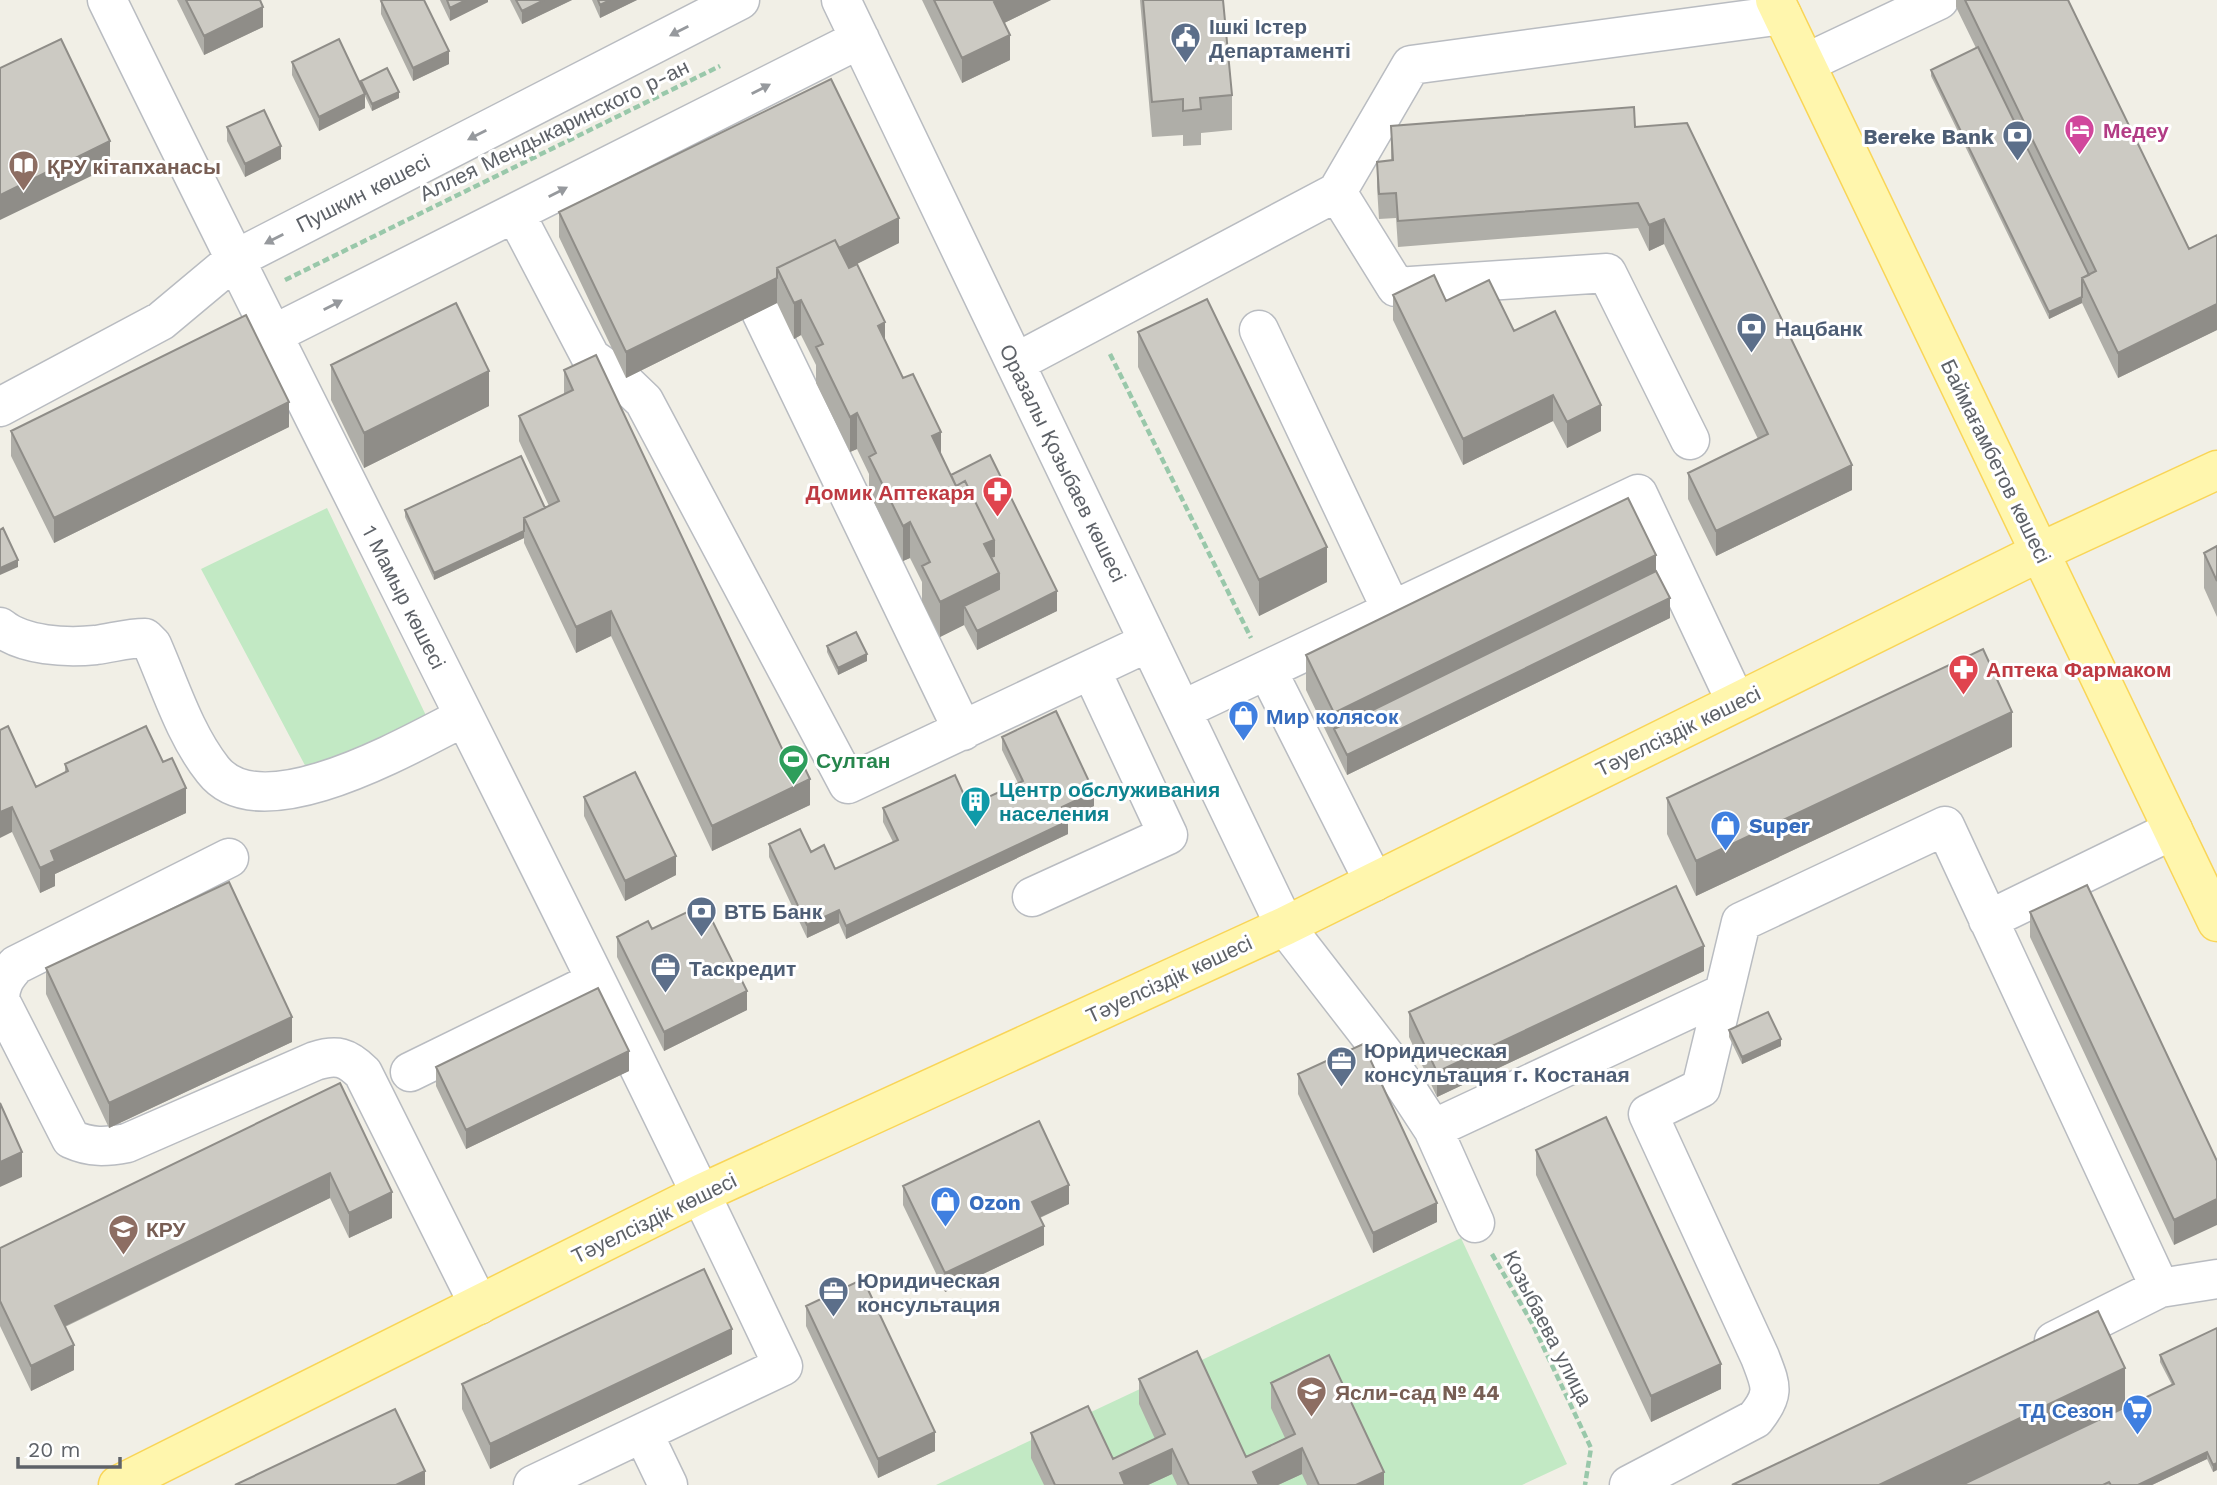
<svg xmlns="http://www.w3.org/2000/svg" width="2217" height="1485" font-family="'Work Sans',sans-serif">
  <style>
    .green { fill: #c2e9c4 }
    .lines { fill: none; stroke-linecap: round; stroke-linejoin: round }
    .minor-casing { stroke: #b9bcc1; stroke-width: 41 }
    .major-casing { stroke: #f9d557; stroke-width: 41 }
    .path { stroke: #99c8aa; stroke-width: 4.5; stroke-dasharray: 7 3.5; stroke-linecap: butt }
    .minor { stroke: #fff; stroke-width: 38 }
    .major { stroke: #fff6ad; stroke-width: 38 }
    .wall { fill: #afaea8 }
    .shaded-wall { fill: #8f8d88 }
    .building { fill: #cccac3; stroke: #8f8d88; stroke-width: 2 }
    .oneway { fill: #96999d }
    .labels { text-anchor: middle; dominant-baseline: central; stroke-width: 6; stroke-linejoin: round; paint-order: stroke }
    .service-label { font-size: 21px; font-weight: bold; fill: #4e5e75; stroke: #fff; text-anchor: start }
    .street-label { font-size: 21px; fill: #5e6268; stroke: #fff }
    .hotel-label { font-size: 21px; font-weight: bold; fill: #b23c85; stroke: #fff; text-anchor: start }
    .education-label { font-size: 21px; font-weight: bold; fill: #785e54; stroke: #fff; text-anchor: start }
    .health-label { font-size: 21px; font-weight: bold; fill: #be3a42; stroke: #fff; text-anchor: end }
    .shop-label { font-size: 21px; font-weight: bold; fill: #366cbe; stroke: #fff; text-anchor: start }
    .leisure-label { font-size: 21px; font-weight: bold; fill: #27864d; stroke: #fff; text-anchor: start }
    .culture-label { font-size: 21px; font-weight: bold; fill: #0d838f; stroke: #fff; text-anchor: start }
  </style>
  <rect width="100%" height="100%" fill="#f1efe6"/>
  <!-- green -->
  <path class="green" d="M327,508l104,218 -123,45 -107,-202z
    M1461,1238l106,226 -45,21h-586z"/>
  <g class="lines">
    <defs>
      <path id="minor" d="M107,0c223,457 459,907 676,1366l-250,119
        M841,0l444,926 99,128 49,75 42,94
        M1806,63l133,-63
        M1337,192l59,95 211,-14 83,167
        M515,213l76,145 29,20 24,23 204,383 301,-142
        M761,312l202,419
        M1259,330l133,281
        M272,335l588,-296
        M1015,363l322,-171 74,-127 371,-50
        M0,407l161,-86 73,-61 506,-260
        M0,627c23,19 66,21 96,18 16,-2 32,-7 49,-7l7,7c18,41 33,90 61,125 48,62 199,-27 251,-53
        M1267,670l107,212
        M1182,710l456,-216 98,208
        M229,858l-213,107c-10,11 -16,19 -16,35l71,139c20,9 35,8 56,4l188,-82c22,-7 32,-4 48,12l116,232
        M1032,897l136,-62 -77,-165
        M1988,920l185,-90
        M410,1072l186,-91
        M1433,1129l291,-136 17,-71 204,-96 215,462
        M2054,1341l106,-53 57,-9
        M643,1433l25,52
        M1629,1485l126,-66c21,-26 16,-33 5,-62l-112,-243 53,-26 23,-95"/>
      <path id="major" d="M1775,0l442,922
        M118,1485l584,-292 583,-267 755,-374 177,-82"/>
    </defs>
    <!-- minor casing -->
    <use href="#minor" class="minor-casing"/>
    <!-- major casing -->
    <use href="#major" class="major-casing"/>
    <!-- path -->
    <path class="path" d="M285,280l435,-214
      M1110,354l141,284
      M1492,1254l40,69 59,125 -6,37"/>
    <!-- minor -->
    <use href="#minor" class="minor"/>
    <!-- major -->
    <use href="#major" class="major"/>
  </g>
  <!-- wall -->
  <path class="wall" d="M177,0h83l3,27 -59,28z
    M440,0h48v2l-38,19z
    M510,0h62l-50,24z
    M592,0h45l-37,18z
    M922,0h129l-47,23 6,37 -48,23z
    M1140,0h83l9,95v35l-31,3v12l-18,1v-11l-31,2z
    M1956,0h112l121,249 28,-14v95l-99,48 -36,-75 -33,16 -118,-243v-6l45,-22 -20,-41z
    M381,1l68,63 -36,17 -32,-67z
    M292,62l69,24v-5l38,17 -27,13 -7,-15v12l-46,23 -27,-56z
    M1391,126l244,1 217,363 -136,66 -28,-57v-26l70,-34 -94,-195 -15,7 -11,-23 -240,19 -2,-29 -17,1 -2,-32v-25l14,-1z
    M227,127l54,32 -36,18 -18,-36z
    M559,212l340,31 -42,21 28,78 66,133 106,136 -80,39 -13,-25 -24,12 -18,-36v-19l-12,-24 -7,3 -34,-69v-18l-12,-25 -7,3 -34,-69v-18l-15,-30 -7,4 -17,-36 -151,75 -67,-141z
    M1393,295l53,6 68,30 87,100 -34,17 -14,-27 -90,44 -70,-145z
    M1138,332l189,250 -68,34 -121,-249z
    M331,365l158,41 -125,62 -33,-68z
    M564,370l221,385 25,50 -98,46 -101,-215 -35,17 -52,-110v-5l-90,42 -29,-63v-7l140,-2 4,-2 -30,-65v-25l45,-22z
    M289,427l-235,116 -43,-87v-25z
    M2217,546v71l-13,-29v-35z
    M1656,571l14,47 -323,157 -41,-85v-35z
    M827,646l40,15 -29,14 -11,-23z
    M0,730l36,57 29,-14v-9l121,49 -131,61v12l-15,7 -28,-61z
    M1002,737l92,69 -27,12 1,16 -222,105 -7,-16 -32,15 -38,-81v-13l42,8 24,17 58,-27 -10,-20v-14l86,-2 49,-23 -16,-33z
    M2012,747l-316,149 -29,-62v-36z
    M584,797l92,78 -51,26 -41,-85z
    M2030,912l187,249 -43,84 -144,-308z
    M652,929l95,81 -83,41 -47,-94v-20z
    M46,968l246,74 -183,86 -63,-134z
    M1704,971l-267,126 -28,-60v-25z
    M1729,1030l52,16 -39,18 -13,-27z
    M436,1067l193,4 -163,78 -30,-63z
    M1298,1074l139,148 -64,31 -75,-159z
    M340,1083l52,135 -43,20 -19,-40 -265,129 9,43 -43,21 -31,-65v-78z
    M1536,1150l185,239 -70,33 -115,-247z
    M903,1186l166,18 -29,14 4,27 -99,47 -42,-87z
    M806,1306l129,145 -57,27 -72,-152z
    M2217,1328v142l-4,2 -6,-13 -55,26h-420l393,-77 47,-23 -12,-23v-7z
    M732,1354l-242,115 -28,-60v-25z
    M1139,1379l107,78 39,-19 -14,-30v-25l113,102h-77l-5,-11 -24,11h-101l-5,-11 -24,11h-104l-13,-27v-25l82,26 42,-20 -16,-35z"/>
  <!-- shaded-wall -->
  <path class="shaded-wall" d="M466,0h22v2l-38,19v-13z
    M544,0h28l-50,24v-13z
    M610,0h27l-37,18v-13z
    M999,0h52l-57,28v-26z
    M263,7v20l-59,28v-19z
    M1010,35v25l-48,23v-25z
    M449,51v13l-36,17v-13z
    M399,92v6l-27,13v-7z
    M365,94v14l-46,23v-14z
    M110,141v26l-110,53v-25z
    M281,146v13l-36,18v-13z
    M899,218v25l-109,54 -10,-21z
    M1664,219v25l-15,7v-26z
    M777,278v25l-151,75v-26z
    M2082,297v6l-33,16v-7z
    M801,300v35l-7,4v-36z
    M2217,304v26l-99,48v-25z
    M885,322v35l-7,-31z
    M489,371v35l-125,62v-35z
    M1553,395v26l-90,44v-26z
    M289,402v25l-235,116v-25z
    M1601,405v26l-34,17v-26z
    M857,413v36l-7,3v-35z
    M941,432v35l-9,-31z
    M1852,465v25l-136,66v-25z
    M910,522v36l-7,3v-35z
    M524,531v7l-90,42v-7z
    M994,540v35l-10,-31z
    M1327,547v35l-68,34v-36z
    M1656,555v36l-322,138v19v-35z
    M18,560v7l-18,8v-7z
    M999,573v35l-35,-2v19l-24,12v-35z
    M1057,591v20l-80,39v-19z
    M1670,598v20l-323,157v-20z
    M611,611v25l-35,17v-26z
    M867,654v7l-29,14v-7z
    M2012,712v35l-316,149v-35z
    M810,779v26l-98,46v-25z
    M186,788v25l-131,61v12l-15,7v-25l11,-17z
    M1094,792v14l-32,14v-13z
    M12,807v25l-12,6v-26z
    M1068,821v13l-222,105v-13z
    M676,856v19l-51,26v-20z
    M839,910v13l-32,15v-13z
    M1704,946v25l-267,126v-25z
    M747,991v19l-83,41v-19z
    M292,1017v25l-183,86v-25z
    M1781,1039v7l-39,18v-7z
    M629,1051v20l-163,78v-19z
    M22,1152v25l-22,10v-25z
    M330,1173v25l-275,133v-25z
    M1069,1185v19l-37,17v-19z
    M392,1192v26l-43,20v-25z
    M2217,1199v26l-43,20v-25z
    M1437,1203v19l-64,31v-20z
    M1044,1226v19l-99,47v-19z
    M732,1329v25l-242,115v-25z
    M74,1345v25l-43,21v-25z
    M1721,1364v25l-70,33v-26z
    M2125,1368v46l-149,71h-97z
    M935,1432v19l-57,27v-19z
    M1302,1448v26l-24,11h-25v-13z
    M1172,1449v25l-24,11h-28v-12z
    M2207,1452v7l-55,26h-14z
    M2217,1463v7l-4,2v-7z
    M425,1471v14h-29z
    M1384,1472v13h-28z"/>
  <!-- building -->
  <path class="building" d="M186,0h74l3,7 -59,29z
    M383,0h41l25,51 -36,17 -32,-67z
    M447,0h19l-16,8z
    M516,0h28l-22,11z
    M598,0h12l-10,5z
    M934,0h65l-5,2 16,33 -48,23z
    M1143,0h80l9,95 -32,3 1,11 -18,2v-12l-31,3z
    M1965,0h103l121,249 28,-14v69l-99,49 -36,-75 14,-7z
    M61,39l49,102 -110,54v-127z
    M339,39l26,55 -46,23 -27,-55z
    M1978,47l111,228 -7,3v19l-33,15 -118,-242z
    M387,68l12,24 -27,12 -11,-23z
    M831,79l68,139 -60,30 -4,-8 -58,28v10l-151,74 -67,-140z
    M1634,107l1,20 52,-4 165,342 -136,66 -28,-58 80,-39 -104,-215 -15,6 -11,-22 -240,18 -2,-28 -17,1 -2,-32 16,-2 -2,-34z
    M264,110l17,36 -36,18 -18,-37z
    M835,240l14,28 8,-4 28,58 -7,4 25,52 10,-4 28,58 -9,4 24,50 9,-5 29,59 -10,4 15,29 -59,29 -18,-36 8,-4 -20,-40 -7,4 -34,-69 7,-4 -19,-40 -7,4 -34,-70 7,-3 -22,-44 -7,3 -17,-35z
    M1434,275l12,26 43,-21 25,51 41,-20 46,94 -34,17 -14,-27 -90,44 -70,-144z
    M1207,299l120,248 -68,33 -121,-248z
    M456,303l33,68 -125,62 -33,-68z
    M246,315l43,87 -235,116 -43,-87z
    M596,355l189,400 11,-5 14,29 -98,47 -101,-215 -35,16 -52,-109 35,-17 -40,-85 54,-26 -9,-20z
    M990,455l67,136 -80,40 -13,-25 35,-17v-16l-8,-16 3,-1v-16l-29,-59 -9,5 -5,-11z
    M521,456l24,52 -21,10v13l-90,42 -29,-63z
    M1628,498l28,57 -322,158 -28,-58z
    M3,528l15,32 -18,8v-38z
    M2217,546v35l-13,-28z
    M1656,571l14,27 -323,157 -13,-26z
    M856,632l11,22 -29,14 -11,-22z
    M1983,649l29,63 -316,149 -29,-63z
    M1056,711l38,81 -32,15 6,14 -222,105 -7,-16 -32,15 -38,-81 31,-15 11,23 13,-7 11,24 63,-29 -15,-32 72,-33 14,31 54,-25 -21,-44z
    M8,726l28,61 32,-16 -3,-7 81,-38 17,36 9,-4 14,30 -135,63 4,10 -15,7 -28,-61 -12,5v-82z
    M635,772l41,84 -51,25 -41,-84z
    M229,882l63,135 -183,86 -63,-135z
    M2087,885l130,276v38l-43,21 -144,-308z
    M1676,886l28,60 -267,126 -28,-60z
    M704,904l43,87 -83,41 -47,-95 31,-16 4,8z
    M598,988l31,63 -163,79 -30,-63z
    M1768,1012l13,27 -39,18 -13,-27z
    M1363,1044l74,159 -64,30 -75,-159z
    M340,1083l52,109 -43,21 -19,-40 -275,133 19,39 -43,21 -31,-65v-53z
    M0,1103l22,49 -22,10z
    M1606,1117l115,247 -70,32 -115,-246z
    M1039,1121l30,64 -37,17 12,24 -99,47 -42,-87z
    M704,1269l28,60 -242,115 -28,-60z
    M863,1279l72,153 -57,27 -72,-153z
    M2098,1311l27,57 -246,117h-147z
    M2217,1328v135l-4,2 -6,-13 -69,33h-27l-2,-3 -6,3h-141l212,-101 -14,-29z
    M1197,1351l49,106 49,-23 -24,-51 58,-28 55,117 -28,13h-37l-17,-37 -49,24 6,13h-70l-17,-36 -52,24 5,12h-70l-24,-52 57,-27 25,53 52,-25 -26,-55z
    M395,1409l30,62 -29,14h-161z"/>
  <!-- one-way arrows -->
  <defs><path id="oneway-solid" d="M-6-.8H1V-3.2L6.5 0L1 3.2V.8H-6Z" transform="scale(1.75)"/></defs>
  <g class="oneway">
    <use href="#oneway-solid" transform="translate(679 31) rotate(153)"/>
    <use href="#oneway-solid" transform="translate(761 89) rotate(-27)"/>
    <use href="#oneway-solid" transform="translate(477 135) rotate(153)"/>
    <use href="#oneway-solid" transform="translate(558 192) rotate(-27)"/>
    <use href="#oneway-solid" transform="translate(274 239) rotate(153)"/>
    <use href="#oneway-solid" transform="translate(333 305) rotate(-27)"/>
  </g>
  <!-- icons -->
  <defs>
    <symbol id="civic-pin" viewBox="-11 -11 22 30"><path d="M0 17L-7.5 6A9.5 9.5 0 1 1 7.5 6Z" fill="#5c6f8a" stroke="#fff"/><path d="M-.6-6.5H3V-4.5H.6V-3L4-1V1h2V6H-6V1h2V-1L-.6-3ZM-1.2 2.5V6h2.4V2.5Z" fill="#fff"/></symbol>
    <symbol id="hotel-pin" viewBox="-11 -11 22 30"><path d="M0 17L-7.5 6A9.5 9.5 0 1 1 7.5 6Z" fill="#d1479c" stroke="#fff"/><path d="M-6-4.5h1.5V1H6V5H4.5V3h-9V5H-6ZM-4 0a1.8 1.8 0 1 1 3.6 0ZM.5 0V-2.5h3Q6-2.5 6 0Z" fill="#fff"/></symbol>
    <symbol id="bank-pin" viewBox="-11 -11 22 30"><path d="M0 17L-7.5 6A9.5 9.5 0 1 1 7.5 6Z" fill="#5c6f8a" stroke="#fff"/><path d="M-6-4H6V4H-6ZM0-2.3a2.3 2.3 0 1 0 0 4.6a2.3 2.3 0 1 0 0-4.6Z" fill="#fff"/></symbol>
    <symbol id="library-pin" viewBox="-11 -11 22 30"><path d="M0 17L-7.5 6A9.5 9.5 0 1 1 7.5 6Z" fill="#8d6e63" stroke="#fff"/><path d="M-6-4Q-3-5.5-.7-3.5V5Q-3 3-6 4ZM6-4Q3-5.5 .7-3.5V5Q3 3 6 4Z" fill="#fff"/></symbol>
    <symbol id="pharmacy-pin" viewBox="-11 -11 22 30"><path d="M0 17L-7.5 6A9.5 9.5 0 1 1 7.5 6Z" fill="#e0444e" stroke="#fff"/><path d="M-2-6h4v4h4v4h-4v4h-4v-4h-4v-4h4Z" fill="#fff"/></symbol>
    <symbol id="shop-pin" viewBox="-11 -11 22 30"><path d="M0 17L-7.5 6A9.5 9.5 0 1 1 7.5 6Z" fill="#3f7fe0" stroke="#fff"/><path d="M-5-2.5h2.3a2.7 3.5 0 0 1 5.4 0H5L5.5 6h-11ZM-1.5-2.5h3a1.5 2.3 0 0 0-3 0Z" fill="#fff"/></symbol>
    <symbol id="stadium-pin" viewBox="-11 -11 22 30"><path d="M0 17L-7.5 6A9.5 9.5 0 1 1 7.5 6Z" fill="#2e9e5b" stroke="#fff"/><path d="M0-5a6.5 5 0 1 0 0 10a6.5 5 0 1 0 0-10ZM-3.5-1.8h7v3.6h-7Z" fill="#fff"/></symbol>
    <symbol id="building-pin" viewBox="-11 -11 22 30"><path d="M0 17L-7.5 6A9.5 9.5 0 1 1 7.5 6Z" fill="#0f9aa8" stroke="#fff"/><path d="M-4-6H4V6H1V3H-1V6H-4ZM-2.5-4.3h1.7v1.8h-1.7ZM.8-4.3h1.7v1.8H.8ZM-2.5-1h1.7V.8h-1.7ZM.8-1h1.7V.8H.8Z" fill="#fff"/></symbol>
    <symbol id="office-pin" viewBox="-11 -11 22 30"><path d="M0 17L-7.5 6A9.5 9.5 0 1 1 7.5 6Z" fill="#5c6f8a" stroke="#fff"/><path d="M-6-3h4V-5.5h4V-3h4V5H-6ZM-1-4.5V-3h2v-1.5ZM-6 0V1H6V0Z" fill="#fff"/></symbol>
    <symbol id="university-pin" viewBox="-11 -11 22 30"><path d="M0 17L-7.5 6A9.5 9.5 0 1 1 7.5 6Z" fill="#8d6e63" stroke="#fff"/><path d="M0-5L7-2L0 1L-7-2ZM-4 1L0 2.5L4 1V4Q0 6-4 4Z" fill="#fff"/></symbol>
    <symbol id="school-pin" viewBox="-11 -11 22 30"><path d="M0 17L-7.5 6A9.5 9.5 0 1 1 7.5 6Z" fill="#8d6e63" stroke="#fff"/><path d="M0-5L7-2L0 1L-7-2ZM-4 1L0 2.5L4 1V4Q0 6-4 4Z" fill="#fff"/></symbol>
    <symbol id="supermarket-pin" viewBox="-11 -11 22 30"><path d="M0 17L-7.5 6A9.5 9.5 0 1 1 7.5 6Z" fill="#3f7fe0" stroke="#fff"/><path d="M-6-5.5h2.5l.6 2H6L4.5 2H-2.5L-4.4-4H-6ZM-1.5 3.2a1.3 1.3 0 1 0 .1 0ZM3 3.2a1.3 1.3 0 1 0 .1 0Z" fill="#fff"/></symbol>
  </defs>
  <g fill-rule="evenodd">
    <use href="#civic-pin" x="1168" y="20" width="35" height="47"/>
    <use href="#hotel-pin" x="2062" y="112" width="35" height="47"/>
    <use href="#bank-pin" x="2000" y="118" width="35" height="47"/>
    <use href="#library-pin" x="6" y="148" width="35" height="47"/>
    <use href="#bank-pin" x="1734" y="310" width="35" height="47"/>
    <use href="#pharmacy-pin" x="980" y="474" width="35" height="47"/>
    <use href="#pharmacy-pin" x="1946" y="652" width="35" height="47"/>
    <use href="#shop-pin" x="1226" y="698" width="35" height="47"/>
    <use href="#stadium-pin" x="776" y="742" width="35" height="47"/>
    <use href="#building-pin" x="958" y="784" width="35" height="47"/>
    <use href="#shop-pin" x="1708" y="808" width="35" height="47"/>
    <use href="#bank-pin" x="684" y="894" width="35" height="47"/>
    <use href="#office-pin" x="648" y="950" width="35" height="47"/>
    <use href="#office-pin" x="1324" y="1044" width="35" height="47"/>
    <use href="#shop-pin" x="928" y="1184" width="35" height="47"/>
    <use href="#university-pin" x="106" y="1212" width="35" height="47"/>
    <use href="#office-pin" x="816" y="1274" width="35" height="47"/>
    <use href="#school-pin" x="1294" y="1374" width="35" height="47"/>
    <use href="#supermarket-pin" x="2120" y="1392" width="35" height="47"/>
  </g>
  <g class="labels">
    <!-- service labels -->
    <g class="service-label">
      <text x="1209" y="26">Ішкі Істер<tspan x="1209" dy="24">Департаменті</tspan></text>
      <text x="1994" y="136" text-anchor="end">Bereke Bank</text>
      <text x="1775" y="328">Нацбанк</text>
      <text x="724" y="911">ВТБ Банк</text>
      <text x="689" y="968">Таскредит</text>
      <text x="1364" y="1050">Юридическая<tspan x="1364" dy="24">консультация г. Костаная</tspan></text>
      <text x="857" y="1280">Юридическая<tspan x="857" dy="24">консультация</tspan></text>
    </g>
    <!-- street labels -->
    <g class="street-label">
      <text transform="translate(554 130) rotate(-26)">Аллея Мендыкаринского р-ан</text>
      <text transform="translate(363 193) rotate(-27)">Пушкин көшесі</text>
      <text transform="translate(1996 461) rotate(64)">Баймағамбетов көшесі</text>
      <text transform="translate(1063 463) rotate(64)">Оразалы Қозыбаев көшесі</text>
      <text transform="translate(404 597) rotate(63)">1 Мамыр көшесі</text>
      <text transform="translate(1678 731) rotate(-26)">Тәуелсіздік көшесі</text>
      <text transform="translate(1169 979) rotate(-25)">Тәуелсіздік көшесі</text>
      <text transform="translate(654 1218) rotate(-26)">Тәуелсіздік көшесі</text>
      <text transform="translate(1548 1328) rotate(63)">Козыбаева улица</text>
    </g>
    <!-- hotel labels -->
    <g class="hotel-label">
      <text x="2103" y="130">Медеу</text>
    </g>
    <!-- education labels -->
    <g class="education-label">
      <text x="47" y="166">ҚРУ кітапханасы</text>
      <text x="146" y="1229">КРУ</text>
      <text x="1335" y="1392">Ясли-сад № 44</text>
    </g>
    <!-- health labels -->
    <g class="health-label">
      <text x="975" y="492">Домик Аптекаря</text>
      <text x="1986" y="669" text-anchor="start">Аптека Фармаком</text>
    </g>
    <!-- shop labels -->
    <g class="shop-label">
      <text x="1266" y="716">Мир колясок</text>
      <text x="1749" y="825">Super</text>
      <text x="969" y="1202">Ozon</text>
      <text x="2114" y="1410" text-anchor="end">ТД Сезон</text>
    </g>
    <!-- leisure labels -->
    <g class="leisure-label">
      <text x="816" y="760">Султан</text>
    </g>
    <!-- culture labels -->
    <g class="culture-label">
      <text x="999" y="789">Центр обслуживания<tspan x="999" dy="24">населения</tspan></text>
    </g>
  </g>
  <!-- scale -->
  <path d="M18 1457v10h102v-10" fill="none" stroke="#5e6268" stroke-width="3.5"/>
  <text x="28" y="1457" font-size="21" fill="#5e6268" stroke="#ffffff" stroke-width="5" paint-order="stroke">20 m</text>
</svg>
